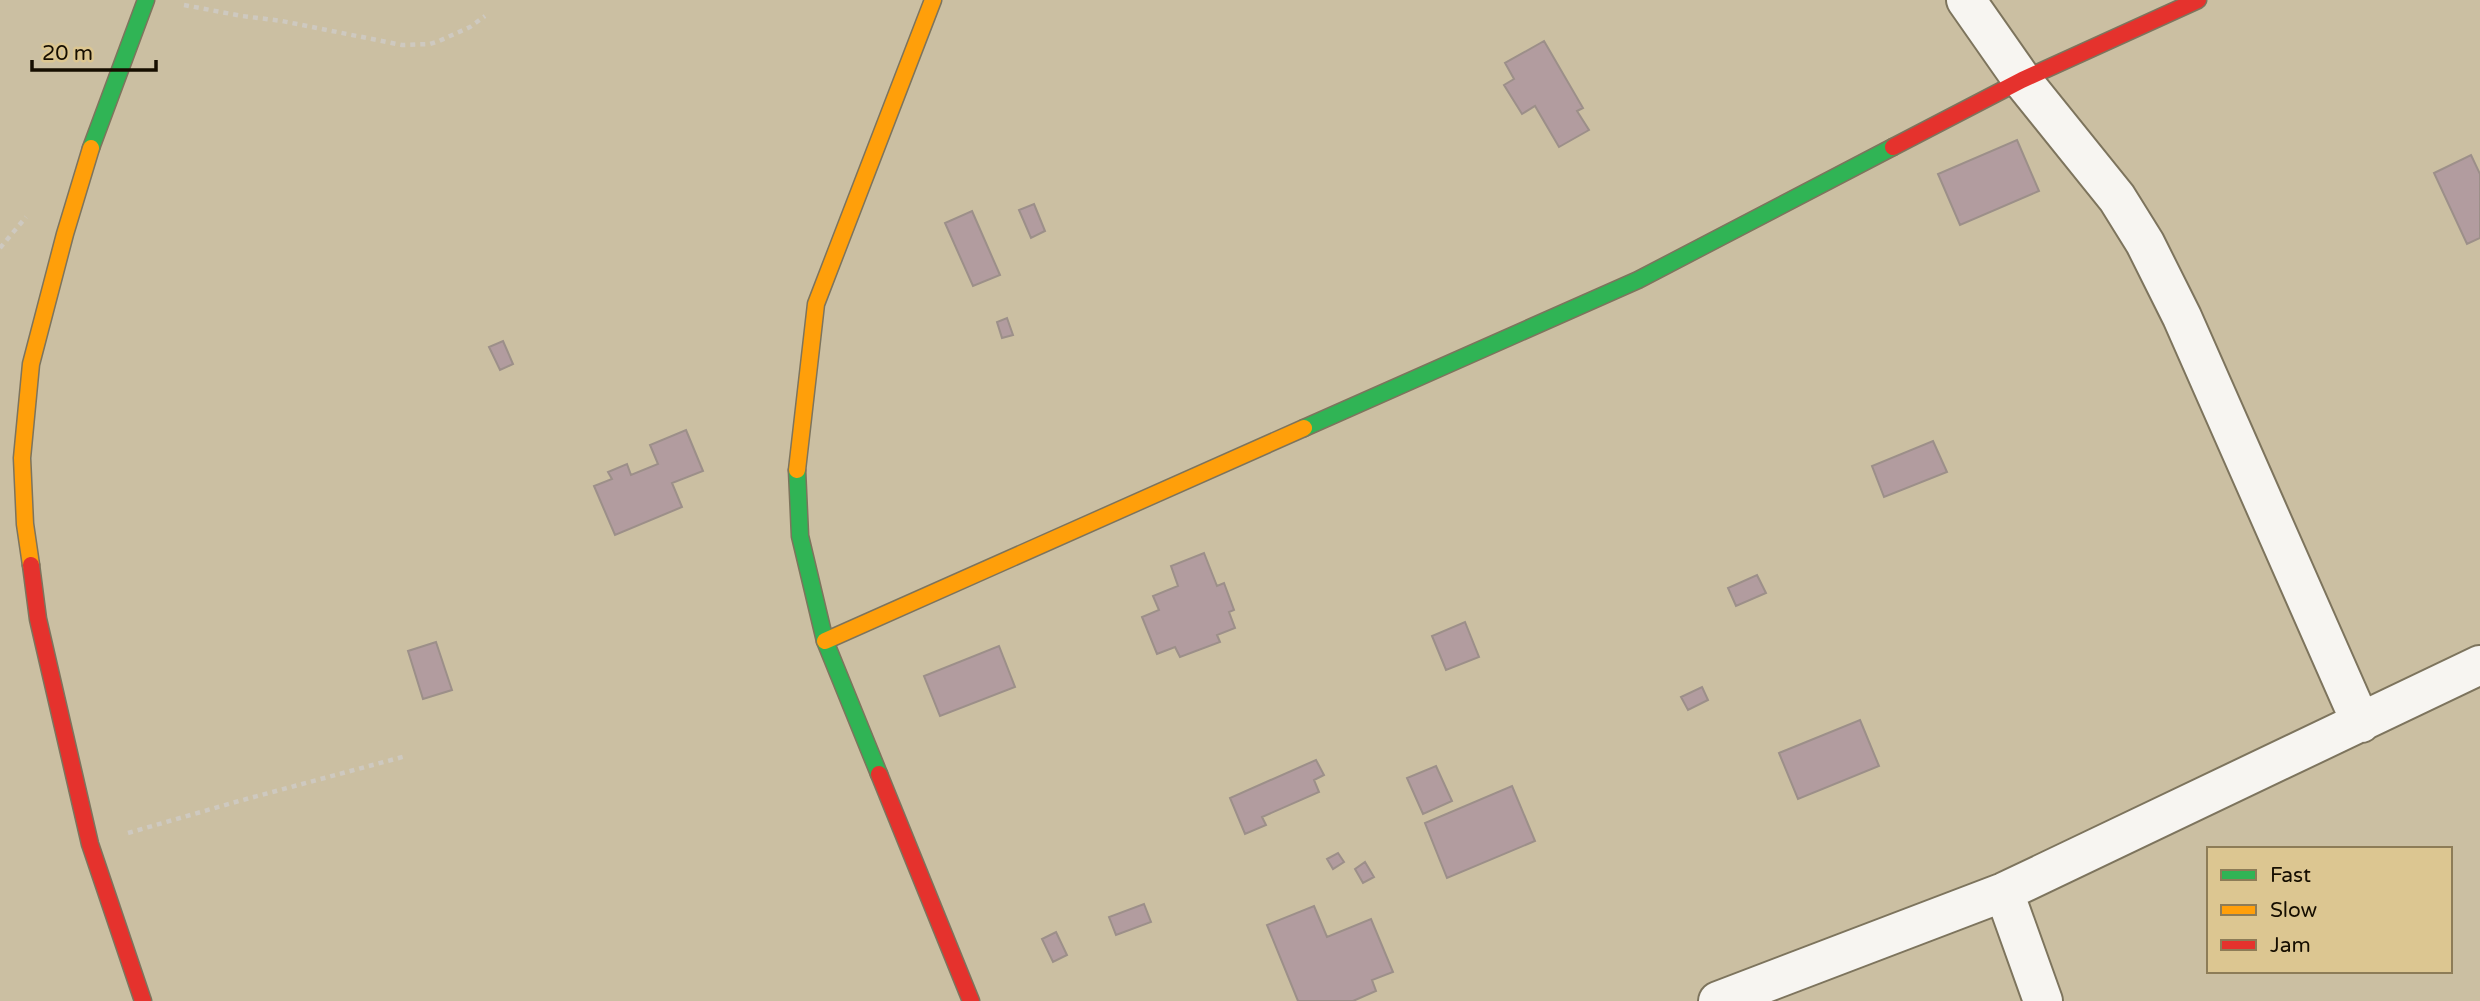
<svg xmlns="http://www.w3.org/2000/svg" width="2480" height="1001" font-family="'Varela Round',sans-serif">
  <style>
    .building { fill: #b29c9f; stroke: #9c8f89; stroke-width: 2 }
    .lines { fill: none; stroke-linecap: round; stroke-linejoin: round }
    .street-casing { stroke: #7d745d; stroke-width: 42 }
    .fast-casing { stroke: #7d745d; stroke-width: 19 }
    .slow-casing { stroke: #7d745d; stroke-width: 19 }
    .jam-casing { stroke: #7d745d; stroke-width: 19 }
    .path { stroke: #cec9c0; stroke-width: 4.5; stroke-dasharray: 5 5; stroke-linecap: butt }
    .street { stroke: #f7f5f1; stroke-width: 38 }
    .fast { stroke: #30b455; stroke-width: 16 }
    .slow { stroke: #ff9f0a; stroke-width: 16 }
    .jam { stroke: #e5322d; stroke-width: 16 }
  </style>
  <rect width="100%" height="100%" fill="#cbbfa2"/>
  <!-- building -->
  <path class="building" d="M1544,41l39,67 -6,3 12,19 -30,17 -24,-41 -13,8 -18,-29 10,-6 -9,-16z
    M2017,140l22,51 -79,34 -22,-51z
    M2471,155l9,19v64l-13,6 -33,-71z
    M1034,204l11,27 -14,7 -12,-28z
    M972,211l28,64 -27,11 -28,-63z
    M1007,318l6,17 -11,3 -5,-16z
    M503,341l10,23 -13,6 -11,-23z
    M686,430l17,41 -31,12 10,24 -67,28 -21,-49 18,-7 -4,-7 19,-8 4,11 27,-11 -8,-19z
    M1933,441l14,31 -63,25 -12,-31z
    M1204,553l13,33 7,-3 10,27 -5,2 6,16 -18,7 3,7 -40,15 -5,-10 -18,7 -15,-37 17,-7 -6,-14 25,-10 -7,-20z
    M1757,575l9,18 -30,13 -8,-18z
    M1465,622l14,35 -33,13 -14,-34z
    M436,642l16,48 -29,9 -15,-48z
    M999,646l16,41 -75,29 -16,-40z
    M1702,687l6,13 -20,10 -7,-13z
    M1860,720l19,46 -81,33 -19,-46z
    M1316,760l8,15 -10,5 5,12 -57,25 4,8 -21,9 -15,-36z
    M1436,766l16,35 -29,13 -16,-36z
    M1512,786l23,55 -88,37 -22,-55z
    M1338,853l6,9 -11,7 -6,-10z
    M1365,862l9,15 -11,6 -8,-14z
    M1144,904l7,18 -35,13 -7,-18z
    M1314,906l13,31 44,-18 22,53 -21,8 4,11 -23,10h-55l-31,-76z
    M1056,932l11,23 -14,7 -11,-23z"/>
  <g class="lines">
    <defs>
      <path id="street" d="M1966,0l56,80 95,118 28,45 37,74 179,406
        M2004,892l39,109
        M1718,1001l286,-109 476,-227"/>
      <path id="fast" d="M91,148l55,-148
        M1304,428l334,-148 255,-133
        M797,470l3,66 25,105 54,133"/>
      <path id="slow" d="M797,470l19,-166 117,-304
        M31,565l-6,-41 -3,-66 9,-94 34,-130 26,-86
        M825,641l479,-213"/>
      <path id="jam" d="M1893,147l129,-67 176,-80
        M31,565l7,54 52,225 53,157
        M879,774l92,227"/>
    </defs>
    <!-- street casing -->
    <use href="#street" class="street-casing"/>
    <!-- fast casing -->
    <use href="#fast" class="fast-casing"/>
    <!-- slow casing -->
    <use href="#slow" class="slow-casing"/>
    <!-- jam casing -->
    <use href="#jam" class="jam-casing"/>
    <!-- path -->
    <path class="path" d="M184,5l58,11 40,5 120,24 28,-1 9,-3 31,-14 15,-11
      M0,248l26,-31
      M128,833l111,-32 167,-45"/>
    <!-- street -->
    <use href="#street" class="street"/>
    <!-- fast -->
    <use href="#fast" class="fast"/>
    <!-- slow -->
    <use href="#slow" class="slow"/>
    <!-- jam -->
    <use href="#jam" class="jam"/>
  </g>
  <!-- legend -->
  <rect x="2207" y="847" width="245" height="126" fill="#dcc691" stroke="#8d7c57" stroke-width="2"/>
  <rect x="2221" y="870" width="35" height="10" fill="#30b455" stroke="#8d7c57" stroke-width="2"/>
  <text x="2270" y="882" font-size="21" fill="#160e00">Fast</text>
  <rect x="2221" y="905" width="35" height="10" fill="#ff9f0a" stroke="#8d7c57" stroke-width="2"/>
  <text x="2270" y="917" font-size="21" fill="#160e00">Slow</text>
  <rect x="2221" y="940" width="35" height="10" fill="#e5322d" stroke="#8d7c57" stroke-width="2"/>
  <text x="2270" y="952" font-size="21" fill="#160e00">Jam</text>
  <!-- scale -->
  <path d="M32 60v10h124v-10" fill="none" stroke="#160e00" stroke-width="3.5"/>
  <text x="42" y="60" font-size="21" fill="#160e00" stroke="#dcc691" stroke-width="5" paint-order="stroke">20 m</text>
</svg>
